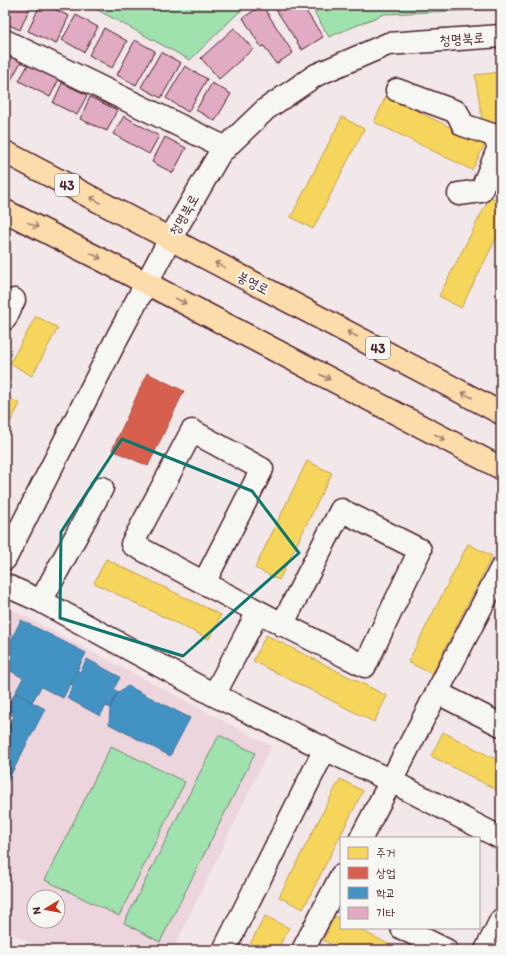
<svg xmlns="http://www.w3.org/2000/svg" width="506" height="955" font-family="Itim,'Poor Story',sans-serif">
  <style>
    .built { fill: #edd5de; fill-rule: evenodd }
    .green { fill: #9fe2ae; stroke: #74806c }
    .homes { fill: #f6d55c; stroke: #c29e4d }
    .shops { fill: #d6604d; stroke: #ac4c43 }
    .schools { fill: #4393c3; stroke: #457095 }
    .building { fill: #e1abc4; stroke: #4a1f2b }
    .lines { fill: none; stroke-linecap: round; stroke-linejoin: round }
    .minor-casing { stroke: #4a1f2b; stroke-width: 25 }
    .major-casing { stroke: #4a1f2b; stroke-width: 25 }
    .minor { stroke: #f6f6f2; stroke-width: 22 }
    .major { stroke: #fddcac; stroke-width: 22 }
    .oneway { stroke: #a47e6c }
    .marked { fill: none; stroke: #0f766e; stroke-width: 3; stroke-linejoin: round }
    .labels { text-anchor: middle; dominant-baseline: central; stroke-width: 4; stroke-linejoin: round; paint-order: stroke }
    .shield { fill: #f6f6f2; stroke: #7e6067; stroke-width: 1 }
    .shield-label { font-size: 13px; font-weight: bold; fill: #4a1f2b }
    .street-label { font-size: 14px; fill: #4a1f2b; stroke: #f6f6f2 }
  </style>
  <rect width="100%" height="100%" fill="#f2e7e9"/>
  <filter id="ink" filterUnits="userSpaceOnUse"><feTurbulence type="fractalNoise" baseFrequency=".025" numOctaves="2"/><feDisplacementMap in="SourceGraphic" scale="8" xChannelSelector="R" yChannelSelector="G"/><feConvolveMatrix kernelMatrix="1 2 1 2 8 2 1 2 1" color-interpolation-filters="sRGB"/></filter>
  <g filter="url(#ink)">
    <!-- built -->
    <path class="built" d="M9,608l262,138 -98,204h-129l-39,-20v-314zM34,897h24v24h-24z"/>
    <!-- green -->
    <path class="green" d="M91,5h159l-12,8 -48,47 -98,-53z
      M310,5h191v4l-117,5 -55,23z
      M219,735l36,18 -95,189 -36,-19z
      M111,746l74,36 -66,134 -74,-36z"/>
    <!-- homes -->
    <path class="homes" d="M501,72v50l-18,3 -8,-50z
      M386,96l99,48 -13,26 -98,-48z
      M342,117l22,12 -51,100 -22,-12z
      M490,197l11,5v27l-40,79 -22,-12z
      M36,316l22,12 -26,48 -22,-13z
      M5,396l15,8 -15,28z
      M307,461l25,12 -53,107 -24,-12z
      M468,544l24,12 -60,118 -24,-12z
      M106,559l115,56 -12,24 -115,-56z
      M266,635l121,61 -13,26 -121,-61z
      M443,732l58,30v30l-70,-36z
      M340,779l23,12 -60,118 -24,-12z
      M265,916l24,12 -12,22h-30z
      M335,916l6,4v8h16l43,22h-58l-19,-10z"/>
    <!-- shops -->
    <path class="shops" d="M147,373l37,18 -36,75 -36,-16z"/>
    <!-- schools -->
    <path class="schools" d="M21,620l65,33 -23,45 -22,-11 -9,15 -17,-9 8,-15 -18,-10v-16z
      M87,659l33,18 -6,12 4,3 -8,16 -4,-2 -6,10 -33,-18 6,-12 -3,-2 7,-14 3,2z
      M128,686l62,32 -20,38 -61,-32 1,-16 8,-16z
      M15,693l30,16 -40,77v-53l9,-17 -9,-4z"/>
    <!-- building -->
    <path class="building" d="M5,5h20l5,2 -10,23 -15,-7z
      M40,5h6l23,11 -13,28 -28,-13z
      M262,5l31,48 -17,11 -12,-18 -3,1 -18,-29z
      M273,5h29l21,32 -21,13z
      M76,15l22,12 -14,25 -22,-12z
      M104,28l23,13 -15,27 -23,-13z
      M234,28l19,21 -34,30 -18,-21z
      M135,40l20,11 -19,34 -19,-10z
      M5,50l17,10 -12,22 -5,-3z
      M161,52l20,11 -20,35 -20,-11z
      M29,63l30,16 -9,18 -31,-16z
      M185,66l22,13 -19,33 -22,-14z
      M62,83l25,12 -10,20 -24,-12z
      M212,83l19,11 -16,27 -19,-11z
      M90,97l27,13 -10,21 -27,-12z
      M124,116l35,20 -10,18 -36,-20z
      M165,137l21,11 -13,25 -21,-11z"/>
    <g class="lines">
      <defs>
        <path id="minor" d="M5,41l221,107
          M397,90l60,22 6,13 30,10 6,12
          M459,194l22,-3 18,-44 2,-1
          M5,319l9,-19
          M5,559l113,-223 52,-97 50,-86 46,-44 50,-34 72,-31 113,-8
          M501,569l-110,212 110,57
          M204,583l58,-114 -70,-38 -60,113c77,42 154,83 233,122l55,-116 -79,-40 -59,115
          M5,585l36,16 173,94 177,86 -30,57
          M41,601l61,-113
          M438,693l63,32
          M214,695l44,-83
          M402,928l44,22
          M224,950l101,-201
          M303,950l38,-74
          M486,950l15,-30"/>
        <path id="major" d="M5,152l496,261
          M5,211l99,50 397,207"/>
      </defs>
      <!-- minor casing -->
      <use href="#minor" class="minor-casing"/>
      <!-- major casing -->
      <use href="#major" class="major-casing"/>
      <!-- minor -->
      <use href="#minor" class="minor"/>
      <!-- major -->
      <use href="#major" class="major"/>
    </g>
    <!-- one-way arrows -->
    <defs><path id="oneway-shaft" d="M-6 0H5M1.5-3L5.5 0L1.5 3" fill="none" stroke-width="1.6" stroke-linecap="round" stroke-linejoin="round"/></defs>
    <g class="oneway">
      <use href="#oneway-shaft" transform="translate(95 200) rotate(-152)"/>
      <use href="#oneway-shaft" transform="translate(33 225) rotate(26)"/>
      <use href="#oneway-shaft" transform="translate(96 256) rotate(27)"/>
      <use href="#oneway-shaft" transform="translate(220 265) rotate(-151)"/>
      <use href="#oneway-shaft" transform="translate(181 301) rotate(27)"/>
      <use href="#oneway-shaft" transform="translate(352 334) rotate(-152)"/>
      <use href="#oneway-shaft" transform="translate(325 377) rotate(27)"/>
      <use href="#oneway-shaft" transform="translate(467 395) rotate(-152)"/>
      <use href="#oneway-shaft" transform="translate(440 437) rotate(27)"/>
    </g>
  </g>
  <!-- marked area -->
  <path class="marked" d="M122,439l130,52 47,62 -116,103 -123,-38 1,-86z"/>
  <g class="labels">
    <!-- shield labels -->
    <g class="shield">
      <rect x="55" y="174" width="24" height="22" rx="3"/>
      <rect x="366" y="337" width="24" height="22" rx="3"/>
    </g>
    <g class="shield-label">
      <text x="67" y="185">43</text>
      <text x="378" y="348">43</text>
    </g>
    <!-- street labels -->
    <g class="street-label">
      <text transform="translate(462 39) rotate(-4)">청명북로</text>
      <text transform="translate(184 215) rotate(-60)">청명북로</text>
      <text transform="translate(253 283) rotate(28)">봉영로</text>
    </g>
  </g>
  <!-- margin -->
  <rect width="506" height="955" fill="none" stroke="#f6f6f2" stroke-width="20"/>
  <rect x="10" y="10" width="486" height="935" fill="none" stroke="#4a1f2b" stroke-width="1.5" filter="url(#ink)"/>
  <!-- legend -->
  <rect x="340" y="837" width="140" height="92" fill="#f6f6f2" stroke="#b1a0a2"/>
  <rect x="348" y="847" width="20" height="12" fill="#f6d55c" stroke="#b1a0a2"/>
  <text x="376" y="857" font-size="12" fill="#4a1f2b">주거</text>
  <rect x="348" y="867" width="20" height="12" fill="#d6604d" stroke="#b1a0a2"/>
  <text x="376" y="877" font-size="12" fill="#4a1f2b">상업</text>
  <rect x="348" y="887" width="20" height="12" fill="#4393c3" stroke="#b1a0a2"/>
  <text x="376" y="897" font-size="12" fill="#4a1f2b">학교</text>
  <rect x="348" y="907" width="20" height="12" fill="#e1abc4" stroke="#b1a0a2"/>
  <text x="376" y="917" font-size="12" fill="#4a1f2b">기타</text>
  <!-- north arrow -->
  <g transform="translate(46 909) rotate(260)"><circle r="19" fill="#f6f6f2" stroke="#b1a0a2"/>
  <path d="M0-3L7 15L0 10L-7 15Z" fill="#c8321e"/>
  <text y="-6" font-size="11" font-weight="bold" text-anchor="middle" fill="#4a1f2b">N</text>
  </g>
</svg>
